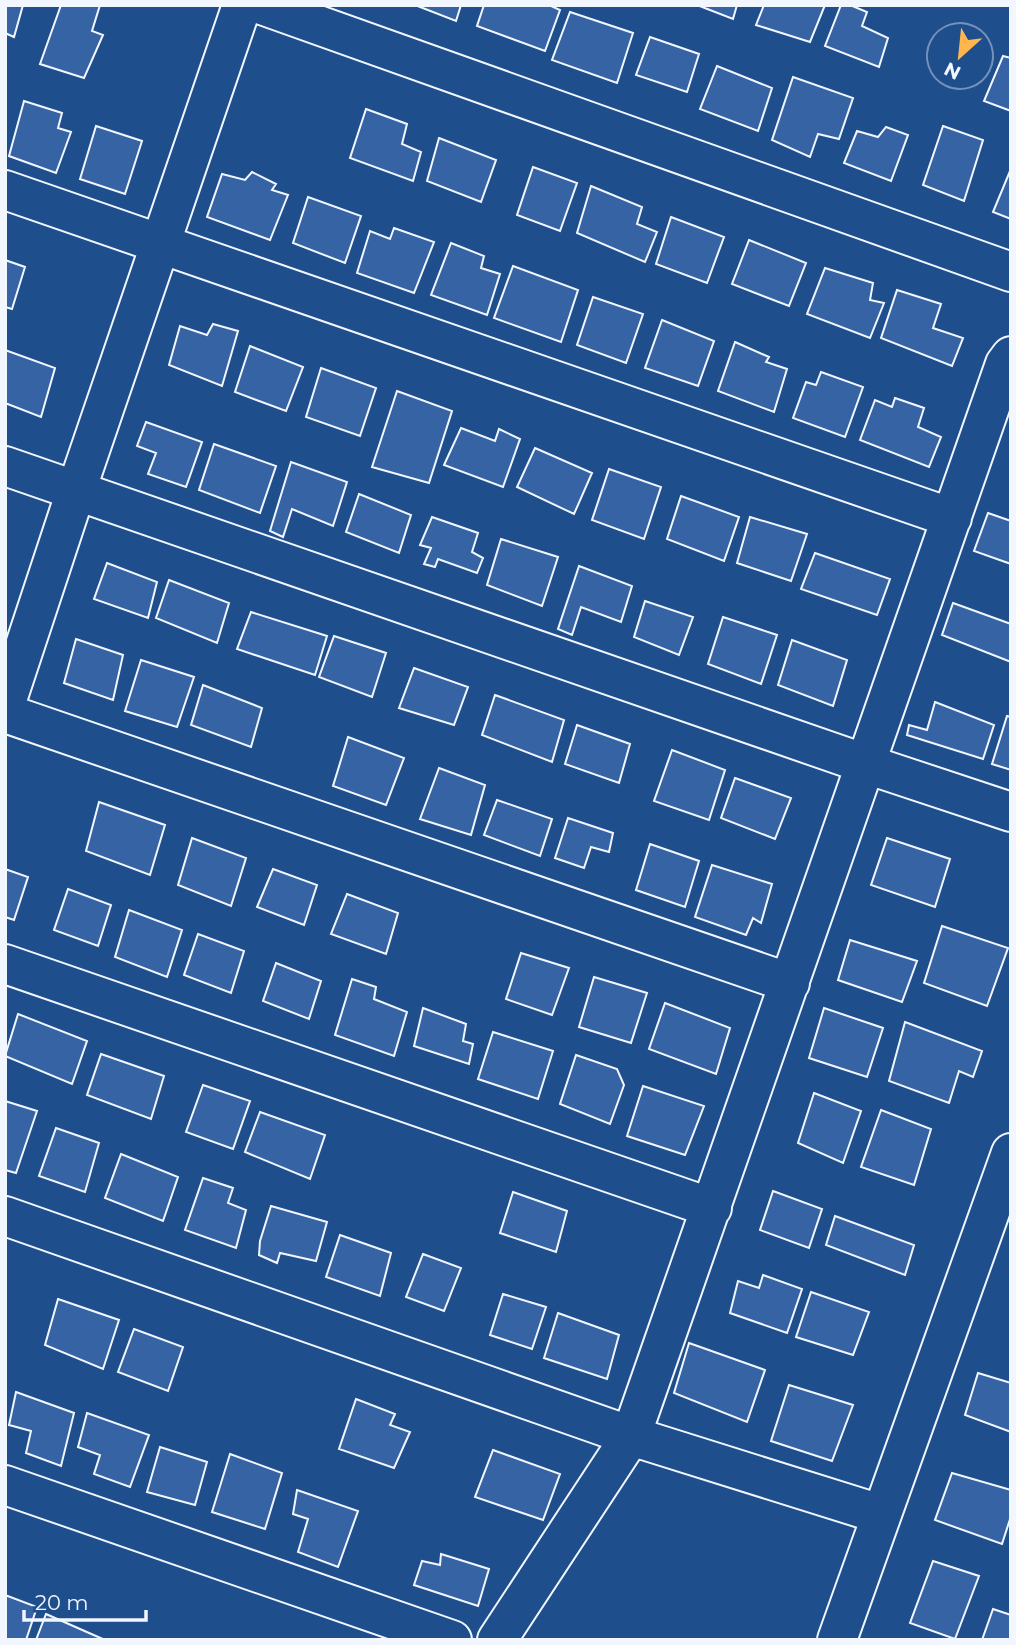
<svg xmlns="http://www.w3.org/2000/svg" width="1016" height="1645" font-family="Montserrat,sans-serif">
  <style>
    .building { fill: #3563a3; stroke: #f2f6ff; stroke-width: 2 }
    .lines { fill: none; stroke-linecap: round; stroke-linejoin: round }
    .minor-casing { stroke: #f2f6ff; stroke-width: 42 }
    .minor { stroke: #1f4e8c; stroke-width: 38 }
  </style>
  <rect width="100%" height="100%" fill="#1f4e8c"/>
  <!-- building -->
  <path class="building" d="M5,5h18l-9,32 -9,-4z
    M61,5h39l-8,26 11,4 -19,43 -44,-14z
    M415,5h46l-5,16z
    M484,5h65l11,5 -15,41 -68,-25z
    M697,5h40l-4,14z
    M764,5h61l-15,37 -54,-17z
    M841,5h9l17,7 -5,14 26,12 -9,29 -54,-21z
    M570,12l63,21 -16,50 -65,-23z
    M650,37l49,17 -12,38 -51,-17z
    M1003,56l8,2v53l-27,-10z
    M717,66l55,22 -14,43 -58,-22z
    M793,77l60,21 -14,41 -21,-5 -8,23 -38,-17z
    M24,101l38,12 -4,15 13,4 -15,41 -47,-17z
    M366,109l41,15 -5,20 19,8 -8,29 -63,-23z
    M96,126l46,15 -17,53 -45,-15z
    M943,126l40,14 -19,61 -41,-16z
    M886,127l22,8 -17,46 -47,-18 13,-32 21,6z
    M439,138l57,22 -15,42 -54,-21z
    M533,167l44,16 -17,48 -43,-16z
    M1010,171h1v48l-18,-7z
    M252,172l24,12 -4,6 16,5 -18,45 -63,-23 15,-43 23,6z
    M591,186l51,21 -5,17 20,8 -12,30 -68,-29z
    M308,197l53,19 -16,47 -52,-20z
    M671,217l53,20 -17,46 -51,-19z
    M394,228l40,14 -20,51 -57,-20 13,-42 20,8z
    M749,240l57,23 -17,43 -57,-22z
    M451,243l33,13 -3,12 19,6 -13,41 -56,-20z
    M5,260l20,7 -13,42 -7,-2z
    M513,266l65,24 -17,52 -67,-24z
    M825,268l48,15 -3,17 14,3 -14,35 -63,-24z
    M897,290l44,14 -8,24 30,10 -11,28 -71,-28z
    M593,297l50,17 -17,49 -49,-18z
    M662,320l52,21 -16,45 -53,-18z
    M213,324l25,7 -16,55 -53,-21 11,-39 27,9z
    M735,342l34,15 -3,5 21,7 -13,43 -56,-21z
    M250,346l53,21 -17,44 -51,-19z
    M5,350l50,18 -14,49 -36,-14z
    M321,368l55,20 -16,48 -54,-19z
    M821,372l42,15 -18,50 -52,-19 13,-36 10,3z
    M397,391l55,20 -23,72 -57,-16z
    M895,398l29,10 -6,19 23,10 -12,30 -69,-27 15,-40 17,7z
    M146,422l56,20 -16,45 -38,-13 8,-21 -19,-7z
    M461,428l34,13 4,-12 21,10 -17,48 -59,-22z
    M214,444l62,22 -16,47 -61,-23z
    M535,448l57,25 -18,41 -57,-27z
    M291,462l56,20 -14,44 -41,-17 -9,28 -13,-6z
    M609,469l52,18 -17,52 -52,-19z
    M359,494l52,21 -12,38 -53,-21z
    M681,496l58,21 -15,44 -57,-22z
    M988,513l23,8v43l-37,-13z
    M432,517l46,16 -6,19 11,6 -6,15 -39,-14 -3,8 -11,-3 7,-16 -11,-3z
    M750,517l57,17 -16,47 -54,-18z
    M501,539l57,18 -16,49 -55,-21z
    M815,553l75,26 -13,36 -76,-26z
    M107,563l50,19 -9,36 -54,-19z
    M579,566l53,20 -11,36 -40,-15 -9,28 -14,-6z
    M169,580l60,23 -12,40 -61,-25z
    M645,601l48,16 -14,38 -45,-18z
    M953,603l58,21v38l-69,-27z
    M251,612l76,24 -12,39 -78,-26z
    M723,617l54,18 -16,49 -53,-20z
    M334,636l52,17 -14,44 -53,-20z
    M76,639l47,16 -10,45 -49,-17z
    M792,640l55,20 -14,46 -55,-21z
    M141,660l53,17 -17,50 -52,-16z
    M414,668l54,19 -14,38 -55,-17z
    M203,685l59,23 -11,39 -60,-22z
    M495,695l69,25 -12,42 -70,-27z
    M935,702l59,23 -11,34 -76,-24 2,-10 18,5z
    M1007,716l4,1v53l-19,-6z
    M577,725l53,19 -11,39 -54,-19z
    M348,737l56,21 -18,47 -53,-19z
    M672,750l53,20 -16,50 -55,-19z
    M439,768l46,17 -14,50 -51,-16z
    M735,778l56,20 -16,41 -54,-21z
    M497,800l55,19 -12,37 -56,-21z
    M99,802l66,23 -15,50 -64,-24z
    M568,818l45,15 -4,19 -18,-5 -7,21 -29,-10z
    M192,838l54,20 -15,48 -53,-21z
    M887,838l63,21 -15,48 -64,-22z
    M650,844l49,17 -14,46 -49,-17z
    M712,865l60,19 -11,39 -8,-5 -7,17 -51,-18z
    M5,869l23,8 -14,43 -9,-3z
    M273,869l44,16 -13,40 -47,-18z
    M68,889l43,16 -13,41 -44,-16z
    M347,894l51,19 -12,41 -55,-20z
    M129,910l53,20 -15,47 -52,-20z
    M942,926l66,22 -21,58 -63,-23z
    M198,934l46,17 -13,42 -47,-18z
    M850,940l67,21 -15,41 -64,-22z
    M521,953l48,15 -17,47 -46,-16z
    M276,963l45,18 -12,38 -46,-18z
    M594,977l53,16 -16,50 -52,-16z
    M352,979l24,8 -2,12 33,13 -13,44 -59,-21z
    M665,1003l65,25 -14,46 -67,-25z
    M423,1008l43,16 -3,17 10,3 -4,20 -55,-18z
    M824,1008l59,20 -16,49 -58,-19z
    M18,1014l69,27 -15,43 -67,-28z
    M905,1022l77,29 -9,26 -14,-6 -10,32 -60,-22z
    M493,1032l60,19 -15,48 -60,-20z
    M101,1054l63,22 -13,43 -64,-24z
    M576,1055l41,14 7,16 -14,39 -50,-20z
    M203,1085l47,16 -17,48 -47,-17z
    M643,1086l61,20 -19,49 -58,-19z
    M814,1093l47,18 -18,52 -45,-20z
    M5,1101l32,10 -21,62 -11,-3z
    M881,1110l50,19 -17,56 -53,-18z
    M260,1112l65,23 -15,44 -65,-27z
    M56,1128l43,15 -14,49 -46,-16z
    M121,1154l57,23 -15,44 -58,-23z
    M203,1178l30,10 -5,15 18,7 -10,38 -51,-18z
    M773,1191l49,18 -13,39 -49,-18z
    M513,1192l54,19 -11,41 -56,-19z
    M271,1206l56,16 -11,39 -36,-8 -3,10 -18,-8 1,-14z
    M835,1216l79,29 -9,30 -79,-30z
    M340,1235l51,18 -11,43 -54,-19z
    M423,1254l38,14 -17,43 -38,-14z
    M763,1275l39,14 -15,44 -57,-20 8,-32 21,7z
    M811,1292l58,20 -16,43 -57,-18z
    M503,1294l43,13 -14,42 -42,-14z
    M58,1299l61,21 -16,49 -58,-24z
    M558,1313l61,22 -12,44 -63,-21z
    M134,1329l49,18 -15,44 -50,-19z
    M689,1343l76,27 -18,52 -73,-29z
    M978,1373l33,10v49l-46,-17z
    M789,1385l64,20 -21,56 -61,-20z
    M16,1392l58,21 -13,53 -35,-13 5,-22 -22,-6z
    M356,1399l39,15 -5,11 20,7 -16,36 -55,-19z
    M87,1413l62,22 -19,52 -36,-13 6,-19 -22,-8z
    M160,1447l47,15 -12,43 -48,-13z
    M493,1450l67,24 -17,46 -68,-23z
    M230,1454l52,19 -17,56 -53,-17z
    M952,1473l59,17v26l-9,28 -67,-24z
    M297,1490l61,21 -20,56 -40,-15 10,-33 -15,-5z
    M441,1554l48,15 -11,37 -64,-21 8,-24 18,4z
    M933,1561l46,15 -24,63 -45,-16z
    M5,1595l32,12 -11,33h-21z
    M993,1609l18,6v25h-29z
    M46,1614l59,26h-69z"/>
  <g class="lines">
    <defs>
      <path id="minor" d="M262,5l749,267
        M5,190l947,328
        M5,466l861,298 145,48
        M5,706l71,-215 166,-486
        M5,713l785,270
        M5,964l707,244
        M5,1216l626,220 249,78
        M5,1485l447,155
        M497,1640l134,-204 374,-1072 6,-8
        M837,1640l174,-487"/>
    </defs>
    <!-- minor casing -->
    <use href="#minor" class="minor-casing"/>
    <!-- minor -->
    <use href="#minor" class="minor"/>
  </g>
  <!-- border -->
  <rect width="1016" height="1645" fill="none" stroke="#f2f6ff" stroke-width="14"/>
  <!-- north arrow -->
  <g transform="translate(960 56) rotate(207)"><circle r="33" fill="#1f4e8c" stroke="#7391ba" stroke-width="2"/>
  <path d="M0-5L12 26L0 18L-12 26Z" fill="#ffb74d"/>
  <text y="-10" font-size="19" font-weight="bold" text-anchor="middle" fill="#f2f6ff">N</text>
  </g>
  <!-- scale -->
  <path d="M24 1610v10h122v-10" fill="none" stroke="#f2f6ff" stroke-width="3.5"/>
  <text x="35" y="1610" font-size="21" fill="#f2f6ff" stroke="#1f4e8c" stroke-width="5" paint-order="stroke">20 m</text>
</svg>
